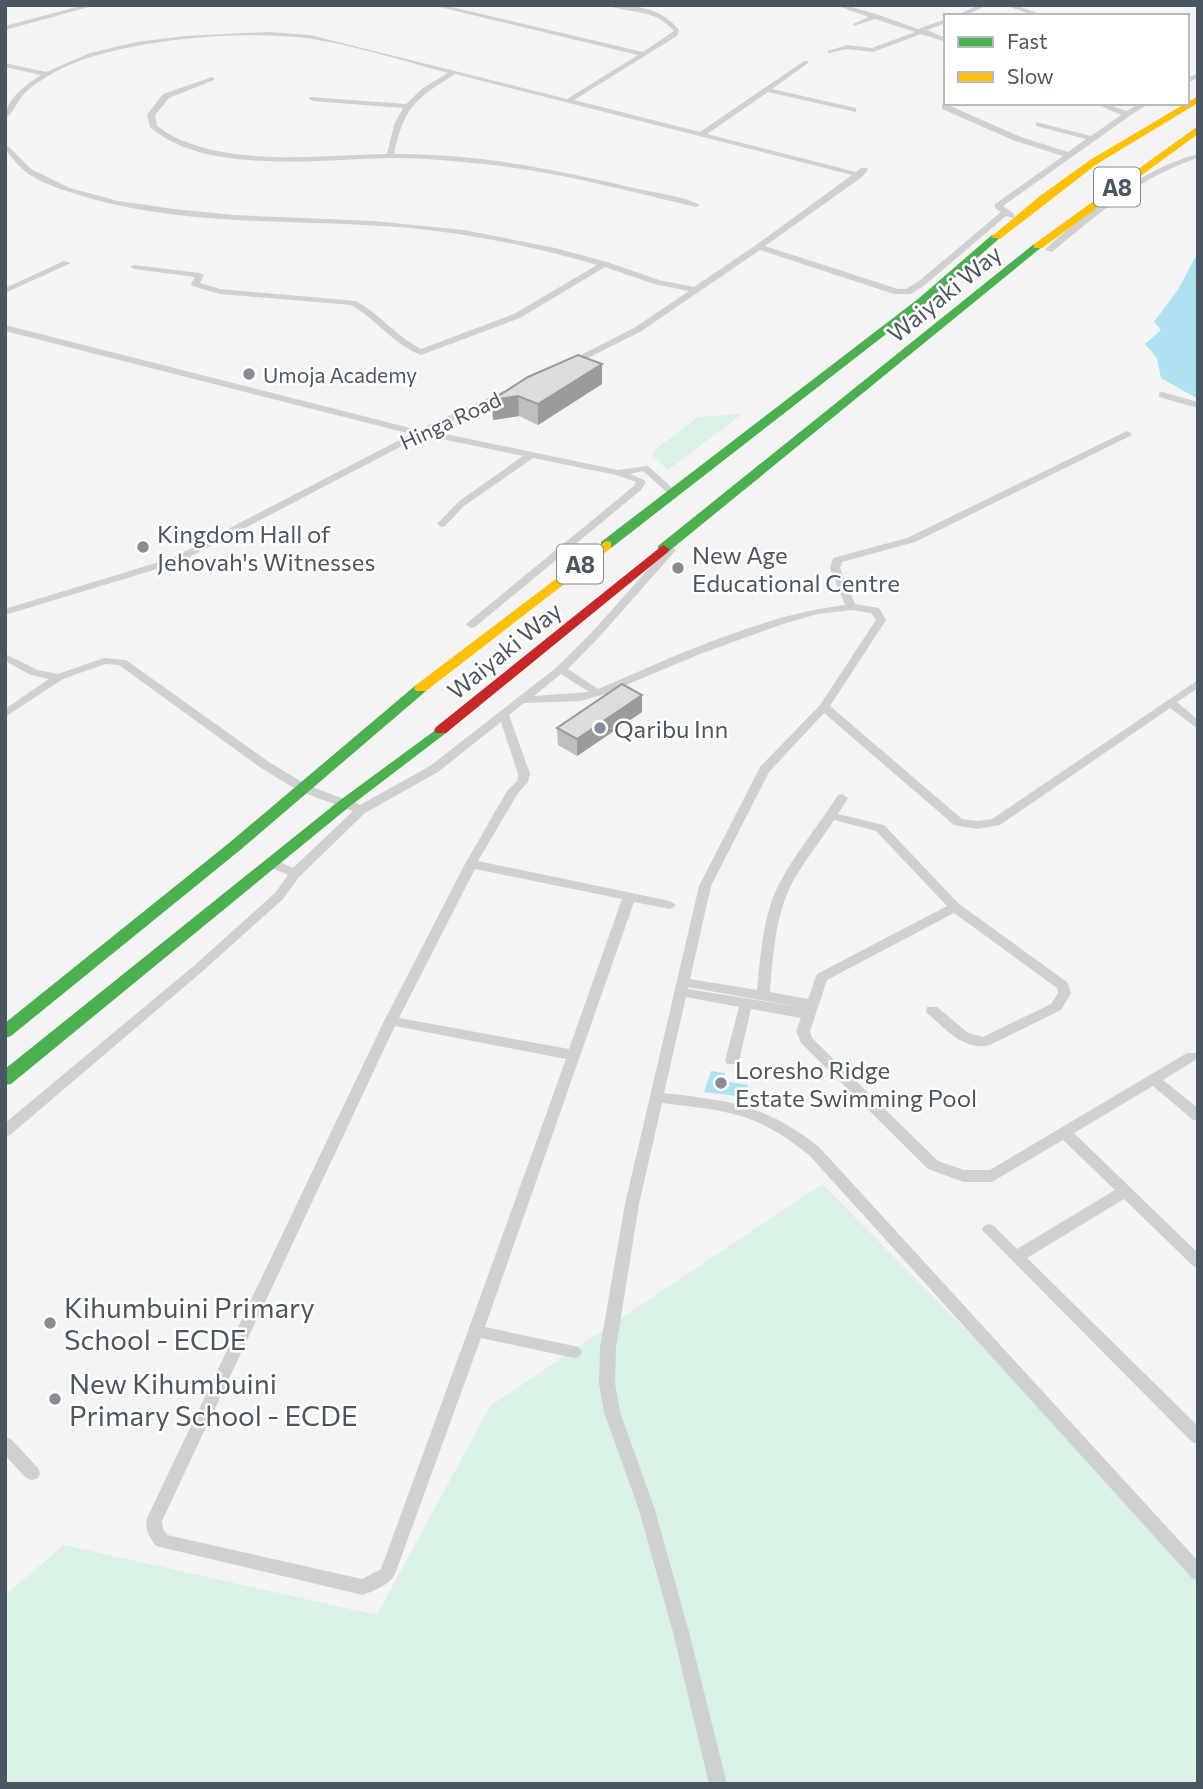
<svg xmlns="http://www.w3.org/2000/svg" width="1203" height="1789" font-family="Commissioner,sans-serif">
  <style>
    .green { fill: #d9f2e3 }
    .water { fill: #aee2f0 }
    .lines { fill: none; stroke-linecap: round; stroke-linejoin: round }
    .street { fill: #ced0d2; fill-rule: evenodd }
    .fast { fill: #4caf50; fill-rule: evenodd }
    .slow { fill: #ffc107; fill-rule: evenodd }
    .jam { fill: #c62828; fill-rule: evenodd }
    .wall { fill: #bebebf }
    .shaded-wall { fill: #9b9b9b }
    .building { fill: #ddddde; stroke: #9b9b9b; stroke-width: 2 }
    .poi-dot { fill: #868d94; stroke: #fff; stroke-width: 2.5 }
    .labels { text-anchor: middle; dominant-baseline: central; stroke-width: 5; stroke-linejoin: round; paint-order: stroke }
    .far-poi-label { font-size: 21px; fill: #4a5661; stroke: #fff; text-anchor: start }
    .far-street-label { font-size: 21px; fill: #4a5661; stroke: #fff }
    .shield { fill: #fff; stroke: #808990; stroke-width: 2 }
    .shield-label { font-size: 23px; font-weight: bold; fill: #4a5661 }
    .street-label { font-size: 24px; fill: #4a5661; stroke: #fff }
    .poi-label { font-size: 24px; fill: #4a5661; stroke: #fff; text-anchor: start }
    .near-poi-label { font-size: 28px; fill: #4a5661; stroke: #fff; text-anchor: start }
  </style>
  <rect width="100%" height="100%" fill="#f4f4f4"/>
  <!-- green -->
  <path class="green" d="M742,414l-74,56 -15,-14 3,-7 42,-32z
    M822,1184l376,380v220h-1193v-189l59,-50 313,70 113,-209z"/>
  <!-- water -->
  <path class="water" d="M1198,252v147l-37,-21 -4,-20 -12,-14 16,-14 -7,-8 25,-34z
    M711,1071l14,2 -1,8 24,4 -3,12 -41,-5z"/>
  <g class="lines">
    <!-- street -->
    <path class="street" d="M84,5h12l-91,25v-4z
      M431,5h12l200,47 31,-21c-21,-24 -42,-16 -67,-26 27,0 54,2 72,25l-2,6 -103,64 126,32 104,-71h4v2l-36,26 84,19v4l-88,-20 -61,42 149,38 5,-4h6l1,2 -6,7 -97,69 133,43h8l13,-8 82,-69 -6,-4v-4l68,-48 -48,-15 -73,-32v-4h6l73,32 47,15 18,-13 -50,-13v-4l55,14 30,-21 -27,-12h10l22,8 15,-8h9l-19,12 -128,91 11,8v4l-8,-2 -81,69 -14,9h-17l-134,-44 -120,82 -70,35 -3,-1v-4l67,-34 55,-37 -35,-7 -49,-17 -85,51 -99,37c-27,-10 -45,-36 -70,-50l-131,-11 -28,-8 -1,-2 4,-7 -61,-8 -4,-2 4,-2 66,8 4,2 -4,8 20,6 136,12c24,13 41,36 65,48l93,-35 83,-49c-62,-18 -124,-31 -188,-37 -104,-9 -211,-1 -313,-28 -23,-7 -48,-13 -69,-27 -8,-6 -15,-16 -22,-23v-7l26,26 39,19 48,13 56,8 59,6 141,6 90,9 91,18 52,14 52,18 35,7 62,-42 96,-70 -397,-101c-40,25 -51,33 -61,80 82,-1 164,16 244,35 19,4 45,7 62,16l-4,2c-67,-16 -134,-34 -203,-42 -31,-3 -63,-7 -95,-7 -71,0 -191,19 -248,-31l-3,-12 16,-21 49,-17 2,1v2l-45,18 -14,17 2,11c8,5 15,11 24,14 63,26 139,15 206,14l7,-29 9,-17 -90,-7 -4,-2 1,-2 96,7 17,-16 25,-15c-45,-12 -90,-27 -136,-34 -66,-10 -198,0 -257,33 -10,6 -24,14 -31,22 -7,8 -11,19 -19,25 0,-20 21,-34 36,-44l-36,-8v-4l41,9 44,-19 47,-11 47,-6 85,-4 41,3 257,64 71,-44z
      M835,5h10l34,10 39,14 28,-10v4l-19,7 19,8v4l-25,-8 -48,18 -26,-3 -19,4v-2l19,-6 25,3 43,-16 -40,-13 -22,7v-2l16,-7z
      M979,5h9l-24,11h-9z
      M1005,5h10l30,11h-10z
      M1198,73v5l-11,5v-5z
      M1198,154v4c-57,18 -101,57 -146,94l-7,-2c11,-12 25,-22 38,-32 35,-27 71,-52 115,-64z
      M64,261l7,2 -66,30v-5z
      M5,325l413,105 85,-39h6v4l-78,36 187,39 30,-4 31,28 -2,2h-6l-28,-25 -13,3 14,6 2,2 -5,8 -166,137 -4,1 -5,-3 1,-2 167,-137 2,-4 -20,-7 -83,-17 -69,48 -19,20 -3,1 -5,-3 21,-22 65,-46 -100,-21 -243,127 -175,53v-6l167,-51 239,-124 -406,-103z
      M1162,392l36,10v6l-39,-11v-4z
      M1127,431l5,3 -2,2 -215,106 -73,20 -2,6 15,36 24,4 7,12 -56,86 132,113 15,2 15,-2 206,-139v8l-21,14 21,18v9l-28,-21 -170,117 -23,4 -23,-4 -130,-112 -55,59 -58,114 -21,93 67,11c3,-30 5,-61 15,-90 15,-38 44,-70 66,-105l4,-1 6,4 -10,16 46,11 75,79 108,78 4,11 -10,17 -71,35c-26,7 -45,-17 -63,-32l-1,-3 1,-3h10l31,26 15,4 68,-33 7,-11 -1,-5 -103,-75 -127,67 -17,51 2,7 126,123 26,9h26l197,-117h10v6l-34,21 35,28v13l-5,-1 -40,-34 -79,47 124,120v15l-5,-2 -69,-67 -97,59 171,168v18l-6,-2 -210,-212 2,-4 5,-2 5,2 23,23 98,-59 -52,-50 -71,42h-28l-36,-13 -127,-126 -5,-12 5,-13 -50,-9 -12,52 -2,3h-10l-2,-3 14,-54 -53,-10 -22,96c67,8 100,11 155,54l379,414v20l-6,-3 -383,-423c-53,-43 -81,-44 -147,-52l-23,101 -23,144 -1,35 5,29 35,98 34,122 38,152h-18l-36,-152 -34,-122 -35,-98 -5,-29 1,-35 25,-144 74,-318 61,-119 60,-62 56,-85 -5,-7 -20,-3 -33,4 -35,10 -83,30 -98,41 -22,6 -56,2 -15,12 21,59 -2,8 -10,11 -40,68 192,40 6,4 -6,4 -36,-7 -149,425 89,19 5,1 3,5 -3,5 -5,1 -93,-20 -86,236c-4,10 -22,17 -32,21l-207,-49c-6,-9 -13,-18 -8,-30l236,-495 81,-157 42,-73 10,-10 1,-7 -17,-52 -63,50 -73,41 -66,64 -16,22 -79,71 -194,165 -5,1v-13l191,-159 79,-71 13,-18 -21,-9 -2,-3 2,-3h8l18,8 60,-57 -54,-20 -38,-23 -142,-103 -14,-1 -42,15 -58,38v-8l44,-30 -18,-4 -26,-14v-7l33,16 20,4 46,-16 22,2 143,102 38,23 53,20 70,-39 127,-99 36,-36 74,-83 4,-1 5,3 -75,85 -33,34 30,20c80,-34 160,-73 247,-84l-15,-37 3,-10 74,-20zM561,674l28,18 -55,4zM834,820l42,11 71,75 -130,68 -9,25 -38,-7c3,-36 5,-74 21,-107 12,-23 29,-43 43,-65zM475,869l147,30 -53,150 -170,-31zM688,987l117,21 -117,-19zM395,1026l171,33 -98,272 -87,238 -19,10 -195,-44 -4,-6 -1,-8z
      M5,1437l6,2 27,29 2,5 -2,5 -6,2 -6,-2 -21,-23z"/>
    <!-- fast -->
    <path class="fast" d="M992,235l9,2 -75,66 -315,245h-10v-6l317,-243z
      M1034,244l9,2 -375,306h-10v-6z
      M421,684l5,1 2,3 -2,3 -187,160 -228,185 -6,2v-15l224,-180 187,-158z
      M441,726l5,1 2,3 -2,3 -97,74 -338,277 -6,1v-16l334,-268z"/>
    <!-- slow -->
    <path class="slow" d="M1198,96v7l-101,61 -97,75 -9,-2 49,-41 50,-36z
      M1198,126v8l-156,114h-8v-4z
      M606,541l5,1v6l-185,143h-10l-2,-3 2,-3z"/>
    <!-- jam -->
    <path class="jam" d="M663,545l6,4 -1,3 -222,181h-10l-2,-3 2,-3z"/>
  </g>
  <!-- wall -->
  <path class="wall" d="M602,384l-64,41 -19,-9 -26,4 -1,-20z
    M642,712l-65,44 -19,-11 -1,-17z"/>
  <!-- shaded-wall -->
  <path class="shaded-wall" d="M602,364v20l-64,41v-21z
    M518,396l1,20 -26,4 -1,-20z
    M642,695v17l-65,44v-17z"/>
  <!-- building -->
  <path class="building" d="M578,355l24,9 -64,40 -20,-8 -26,4 36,-23z
    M622,684l20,11 -65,44 -20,-11z"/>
  <!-- markers -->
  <g class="poi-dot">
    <circle cx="249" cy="374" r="7"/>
    <circle cx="143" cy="547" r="7"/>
    <circle cx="678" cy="568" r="7"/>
    <circle cx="600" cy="728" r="7"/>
    <circle cx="721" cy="1083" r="7"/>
    <circle cx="50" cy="1323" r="7"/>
    <circle cx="55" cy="1399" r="7"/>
  </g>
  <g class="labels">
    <!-- far-poi labels -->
    <g class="far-poi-label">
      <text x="263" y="374">Umoja Academy</text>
    </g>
    <!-- far-street labels -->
    <g class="far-street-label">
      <text transform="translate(450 420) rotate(-25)">Hinga Road</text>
    </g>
    <!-- shield labels -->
    <g class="shield">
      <rect x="1094" y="167.5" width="46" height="39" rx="5"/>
      <rect x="557" y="544.5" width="46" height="39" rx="5"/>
    </g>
    <g class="shield-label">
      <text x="1117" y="187">A8</text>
      <text x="580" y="564">A8</text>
    </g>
    <!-- street labels -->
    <g class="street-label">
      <text transform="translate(944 293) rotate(-39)">Waiyaki Way</text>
      <text transform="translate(504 650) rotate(-39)">Waiyaki Way</text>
    </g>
    <!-- poi labels -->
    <g class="poi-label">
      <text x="157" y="533">Kingdom Hall of<tspan x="157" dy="28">Jehovah's Witnesses</tspan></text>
      <text x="692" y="554">New Age<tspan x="692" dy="28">Educational Centre</tspan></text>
      <text x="614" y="728">Qaribu Inn</text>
      <text x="735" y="1069">Loresho Ridge<tspan x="735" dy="28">Estate Swimming Pool</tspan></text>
    </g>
    <!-- near-poi labels -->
    <g class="near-poi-label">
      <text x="64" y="1307">Kihumbuini Primary<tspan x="64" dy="32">School - ECDE</tspan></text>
      <text x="69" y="1383">New Kihumbuini<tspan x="69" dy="32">Primary School - ECDE</tspan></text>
    </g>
  </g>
  <!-- border -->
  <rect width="1203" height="1789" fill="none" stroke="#4a5661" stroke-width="14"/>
  <!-- legend -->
  <rect x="944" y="14" width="245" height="91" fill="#ffffff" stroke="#b7bbc0" stroke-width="2"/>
  <rect x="958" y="37" width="35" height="10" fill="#4caf50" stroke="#b7bbc0" stroke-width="2"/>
  <text x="1007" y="49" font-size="21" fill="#4a5661">Fast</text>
  <rect x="958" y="72" width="35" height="10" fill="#ffc107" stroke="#b7bbc0" stroke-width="2"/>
  <text x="1007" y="84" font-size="21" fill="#4a5661">Slow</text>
</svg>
